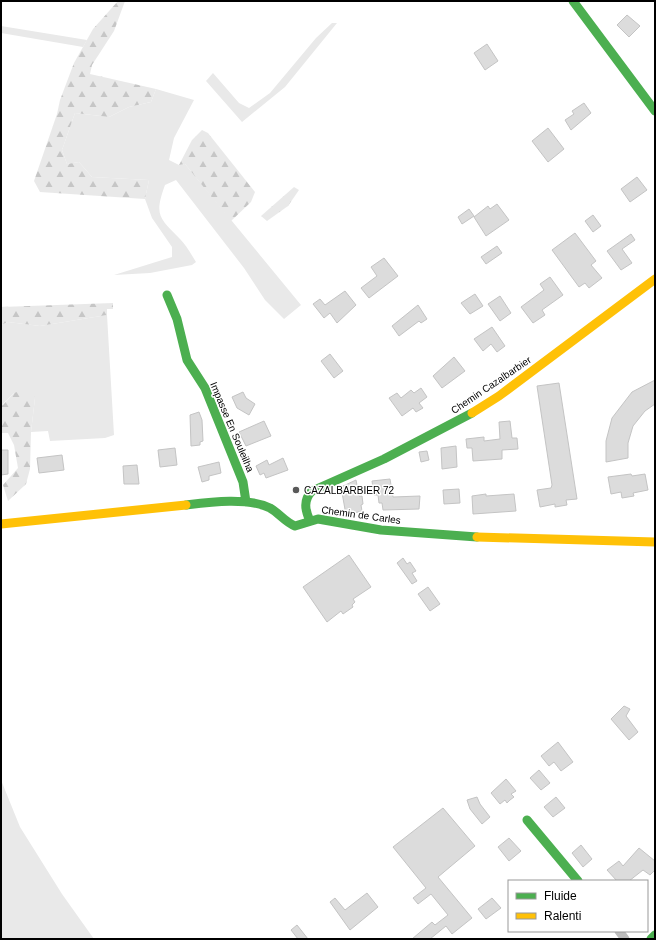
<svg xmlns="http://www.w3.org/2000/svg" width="656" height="940" font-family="Arial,sans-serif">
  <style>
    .green { fill: #e9e9e9 }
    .forest { fill: url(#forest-firs) }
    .building { fill: #dcdcdc; stroke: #c4c4c4 }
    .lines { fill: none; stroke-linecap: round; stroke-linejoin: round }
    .street { stroke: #bdbdbd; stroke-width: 9 }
    .fast { stroke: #4caf50; stroke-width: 9 }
    .slow { stroke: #ffc107; stroke-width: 9 }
    .poi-dot { fill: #595959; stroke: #fff; stroke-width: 1.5 }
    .labels { text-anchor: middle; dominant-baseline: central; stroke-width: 3; stroke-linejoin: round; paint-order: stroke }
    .street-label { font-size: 10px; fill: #000; stroke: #fff }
    .poi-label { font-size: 10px; fill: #000; stroke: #fff; text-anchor: start }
  </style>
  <defs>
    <pattern id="forest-firs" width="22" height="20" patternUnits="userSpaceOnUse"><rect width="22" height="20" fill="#e9e9e9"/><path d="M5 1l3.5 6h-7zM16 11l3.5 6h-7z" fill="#c6c6c6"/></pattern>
  </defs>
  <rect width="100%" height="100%" fill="#fff"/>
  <!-- green -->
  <path class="green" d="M332,23h5l-52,64 -43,35 -36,-41 7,-8 26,30 10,5 21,-15 46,-55z
    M1,26l86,14 -4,7 -82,-14z
    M156,89l38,11 -20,38 -5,22 10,5 6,-1 116,141 -17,14 -19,-19 -21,-32 -68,-88 -11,5c-11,31 -6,32 15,54 6,6 11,15 16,23l-4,3 -42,8 -36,2 58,-18v-10l-20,-29 -7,-19 4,-19 -57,-3 -13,-15 -12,2 -5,-14 13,-37 34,4 20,-10 22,-5z
    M107,315l7,120 -9,3 -55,3 -2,-10 -17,1 4,-34 -21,-5 -12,12 -1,-2v-78l7,-3 32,4z
    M1,780l19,47 42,67 32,45h-93z"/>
  <!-- forest -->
  <path class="forest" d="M118,1h7l-11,30 -22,34 -2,9 66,15 -5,13 -22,5 -20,10 -34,-4 -13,37 5,14 12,-2 13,15 57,3 -4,19 -105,-7 -6,-11 23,-67 3,-14 14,-37 19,-34z
    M202,130l6,3 47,59 -4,10 -20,19 -46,-57 -6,1 13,-25z
    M294,187l5,3 -11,16 -21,15 -6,-5z
    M113,303v6h-6v6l-67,11 -32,-4 -7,3v-18z
    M31,387l4,11 -4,34 -1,37 -4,15 -18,17 -5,-16 15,-17 -4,-23 -6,-12h-7v-30l2,2 11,-12z"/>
  <!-- building -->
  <path class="building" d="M627,15l13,11 -11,11 -12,-12z
    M487,44l11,17 -13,9 -11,-17z
    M584,103l7,10 -20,17 -6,-10 9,-6 -2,-3z
    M548,128l16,21 -16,13 -16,-21z
    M637,177l10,13 -17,12 -9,-13z
    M497,204l12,16 -23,16 -12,-19 14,-11 2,3z
    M469,209l5,7 -12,8 -4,-7z
    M593,215l8,11 -8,6 -8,-11z
    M575,233l21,28 -5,4 11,13 -13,10 -4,-5 -6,4 -27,-37z
    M631,234l4,6 -13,9 10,14 -11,7 -14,-19z
    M497,246l5,7 -16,11 -5,-7z
    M384,258l14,18 -29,22 -8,-10 16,-12 -6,-9z
    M550,277l13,18 -21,15 3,5 -12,8 -12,-16 23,-17 -4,-6z
    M345,291l11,14 -19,18 -7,-10 -6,5 -11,-14 7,-5 5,6z
    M475,294l8,12 -13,8 -9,-11z
    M500,296l11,17 -11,8 -12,-17z
    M418,305l9,14 -6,4 -2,-2 -20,15 -7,-10z
    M492,327l13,19 -8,6 -6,-8 -8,7 -9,-12z
    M330,354l13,17 -9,7 -13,-17z
    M454,357l11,14 -23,17 -9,-12z
    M655,380v24l-10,7 -12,15 -5,17v15l-22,4v-21l6,-23 20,-26z
    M559,383l18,116 -11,1 1,5 -12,2v-3l-15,3 -3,-17 14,-2 1,-3 -15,-99z
    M421,388l6,9 -8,6 4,5 -7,4 -3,-4 -11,8 -13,-18 8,-5 4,5 10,-8 3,3z
    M243,392l3,6 9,6 -6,11 -12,-7 -5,-11z
    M199,412l3,8 1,21 -3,1v3l-9,1 -1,-31z
    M264,421l7,15 -25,10 -7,-14z
    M510,421l2,17h5l1,11 -16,1v9l-29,2 -1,-13h-5l-1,-9 18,-2v4l16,-2 -1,-17z
    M456,446l1,21 -15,2 -1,-21z
    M175,448l2,17 -17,2 -2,-17z
    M1,450h7v24l-7,1z
    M427,451l2,9 -8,2 -2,-10z
    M62,455l2,15 -25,3 -2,-15z
    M283,458l5,12 -22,8 -2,-5 -4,2 -4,-9 11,-6 2,5z
    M219,462l2,11 -12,3v4l-7,2 -4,-15z
    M137,465l2,19h-15l-1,-18z
    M631,474l1,2 13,-2 3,16 -15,3 1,3 -12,2 -1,-6 -10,2 -3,-17z
    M390,479l3,18 27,-1 -1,13 -36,1 -1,-7h-3l-1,-8h-4l-2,-14z
    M356,480l3,16h3l1,8 -2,1 1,6 -16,4 -5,-28z
    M459,489l1,14 -16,1 -1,-14z
    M486,494v2l28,-2 2,17 -43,3 -1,-18z
    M349,555l22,32 -18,12 2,3 -3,3 1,2 -10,7 -2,-3 -14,11 -24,-35z
    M403,558l4,6 3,-2 6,9 -4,2 5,8 -5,3 -15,-21z
    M428,587l12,17 -10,7 -12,-17z
    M624,706l6,3 -4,7 12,16 -9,8 -18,-21z
    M558,742l15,20 -12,9 -7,-9 -5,4 -8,-10z
    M539,770l11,13 -9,7 -11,-12z
    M506,779l10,12 -5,3 3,3 -4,3 -3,3 -2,-3 -5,4 -9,-11z
    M477,797l3,7 10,13 -8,7 -12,-15 -3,-9z
    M556,797l9,11 -12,9 -9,-10z
    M443,808l32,38 -37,31 34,41 -20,16 -6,-8 -16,13h-18l20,-17 3,3 13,-10 -17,-21 -13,10 -5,-6 13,-10 -33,-41z
    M509,838l12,13 -12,10 -11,-14z
    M581,845l11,14 -9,8 -11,-14z
    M639,848l16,13v9l-5,5 -7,-5 -14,11h-12l-10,-11 12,-9 4,5z
    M367,893l11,14 -28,23 -20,-28 5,-4 10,12z
    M492,898l9,10 -15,11 -8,-10z
    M297,925l11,14h-10l-7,-9z"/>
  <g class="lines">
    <!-- street -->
    <path class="street" d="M619,931l6,8"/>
    <!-- fast -->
    <path class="fast" d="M573,1l82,110
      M167,295l10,24 10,41 18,28 38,94 3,20
      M186,505c24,-3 61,-8 84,3 9,5 15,14 25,18l23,-7 63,11 96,7
      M310,521c-5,-11 -7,-21 2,-30l72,-32 88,-46
      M527,820l51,61
      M651,939l4,-4"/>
    <!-- slow -->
    <path class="slow" d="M472,413l27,-17 156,-117
      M1,524l185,-19
      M477,537l178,5"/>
  </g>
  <!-- markers -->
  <circle class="poi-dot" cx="296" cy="490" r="4"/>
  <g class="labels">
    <!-- street labels -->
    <g class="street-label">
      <text transform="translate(491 385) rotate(-34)">Chemin Cazalbarbier</text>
      <text transform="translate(232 427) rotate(67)">Impasse En Souleilha</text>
      <text transform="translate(361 515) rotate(8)">Chemin de Carles</text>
    </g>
    <!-- poi labels -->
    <g class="poi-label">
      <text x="304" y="490">CAZALBARBIER 72</text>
    </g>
  </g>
  <!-- border -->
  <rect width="656" height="940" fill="none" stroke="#000000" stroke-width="4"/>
  <!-- legend -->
  <rect x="508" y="880" width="140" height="52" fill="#ffffff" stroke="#999999"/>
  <rect x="516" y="893" width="20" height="6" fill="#4caf50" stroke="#999999"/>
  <text x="544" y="900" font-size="12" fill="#000000">Fluide</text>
  <rect x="516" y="913" width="20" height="6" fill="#ffc107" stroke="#999999"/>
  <text x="544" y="920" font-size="12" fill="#000000">Ralenti</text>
</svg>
